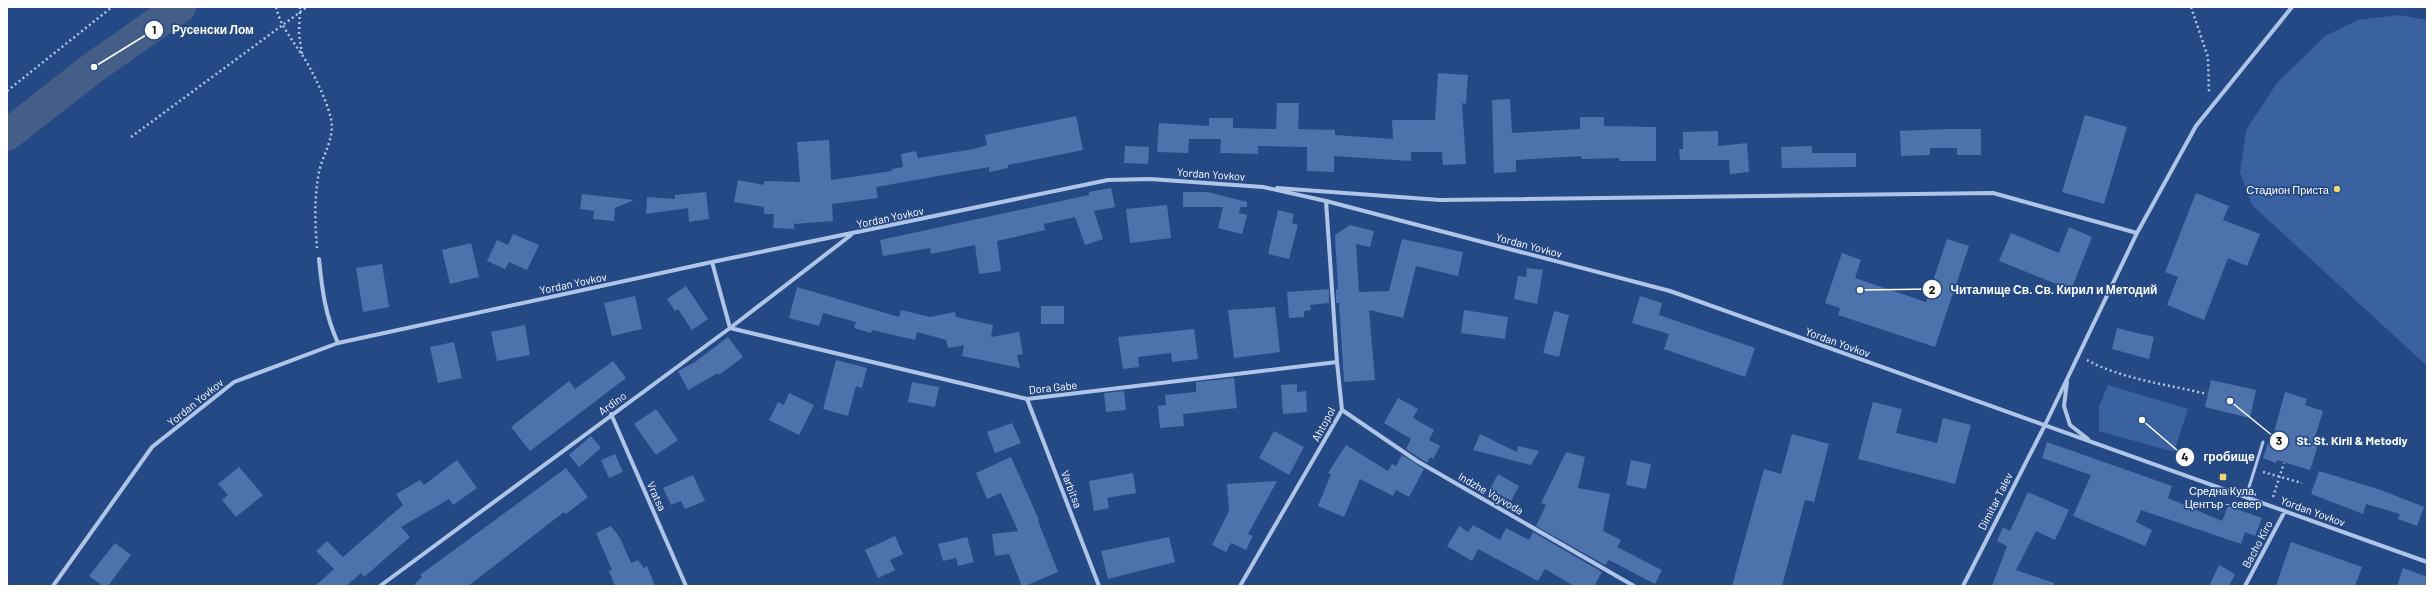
<svg xmlns="http://www.w3.org/2000/svg" width="2434" height="593" font-family="Barlow,sans-serif">
  <style>
    .green { fill: #3a62a0 }
    .lines { fill: none; stroke-linecap: round; stroke-linejoin: round }
    .river { stroke: #445e88; stroke-width: 32 }
    .building { fill: #4e72ac }
    .path { stroke: #afc5e8; stroke-width: 2.5; stroke-dasharray: 2 3; stroke-linecap: butt }
    .service { stroke: #afc5e8; stroke-width: 3 }
    .minor { stroke: #afc5e8; stroke-width: 4 }
    .poi-dot { fill: #f1d473; stroke: #254984; stroke-width: 1.5 }
    .labels { text-anchor: middle; dominant-baseline: central; stroke-width: 3.5; stroke-linejoin: round; paint-order: stroke }
    .street-label { font-size: 11px; fill: #fff; stroke: #254984 }
    .poi-label { font-size: 11px; fill: #fff; stroke: #254984; text-anchor: end }
    .leader { fill: none; stroke: #fff; stroke-width: 1.5 }
    .callout-dot { fill: #fff; stroke: #254984; stroke-width: 1.5 }
    .mark-label { font-size: 12px; text-anchor: middle; font-weight: bold; fill: #111 }
    .callout-label { font-size: 12px; text-anchor: middle; font-weight: bold; fill: #fff; stroke: #254984; stroke-width: 3.5; stroke-linejoin: round; paint-order: stroke }
  </style>
  <rect width="100%" height="100%" fill="#254984"/>
  <!-- green -->
  <path class="green" d="M2399,15l28,5v346l-175,-161 -12,-33 6,-42 31,-47 48,-47 33,-16z
    M2108,385l80,24 -14,43 -75,-21v-24z"/>
  <g class="lines">
    <!-- river -->
    <path class="river" d="M7,135l87,-68 86,-60"/>
  </g>
  <!-- building -->
  <path class="building" d="M1438,73l30,2 -2,29 -4,-1 4,61 -23,1 -1,-13h-31v9l-77,-5v16l-27,-1v-24l-49,-1v8l-38,-1 1,-14h-32l-1,14 -31,-1 2,-29 50,3v-8h24v10l43,1 1,-26h22l-1,26 37,1v5l58,4 -1,-19h43z
    M1510,99l2,34 68,-4v-12h24v9l52,1v34h-37v-3l-38,1v-3l-65,4v12l-22,1 -2,-73z
    M2085,115l42,12 -23,77 -42,-12z
    M1076,116l7,34 -75,15v3l-19,4v-5l-113,20 2,11 -46,6 1,17 -39,3v5l-21,-1 1,-14h-10v-7l-30,-5 4,-22 26,5v-4l36,1 -3,-40 32,-2 2,40 61,-9v-2l11,-2 -2,-13 15,-3 2,7 56,-9 13,-4 -2,-10z
    M1946,129h35v26h-24v-7h-27v7l-29,1 -1,-25z
    M1718,131v15l29,-3 2,29 -19,2 -1,-14h-49l-1,-11h4v-17z
    M1125,146l24,1 -1,17 -24,-1z
    M1812,146v7h44v14l-74,1 -1,-21z
    M1111,188l4,19 -21,4 9,28 -18,6 -10,-28 -31,7 1,6 -48,11 4,30 -22,3 -4,-29 -44,9 -1,-6 -47,8 -3,-16 209,-45v-3z
    M706,192l3,27 -20,3 -1,-14 -42,6 1,-17 28,2v-4z
    M1183,192h25l39,10v5h-7l-1,6 8,2 -5,19 -24,-6 5,-21h-40z
    M2196,193l33,13 -6,14 37,14 -13,32 -19,-8 -24,62 -37,-15 11,-28 -13,-5z
    M582,194l52,6 -19,8 -1,13 -21,-2 1,-8 -14,-2z
    M1167,205l4,33 -41,5 -4,-34z
    M1278,210l16,4 -2,9 6,2 -9,34 -21,-5z
    M1350,225l24,6 -4,16 -14,-3 3,48 30,-1 13,-52 61,13 -5,24 -42,-10 -13,52 -34,-8 6,70 -31,2 -5,-79h-3v-14h2l-3,-54z
    M2069,227l23,10 -21,53 -72,-29 12,-28 48,20z
    M513,234l26,11 -12,25 -18,-8 -4,7 -18,-8 10,-21 11,5z
    M1947,239l22,7 -34,101 -97,-32 2,-7 -15,-5 17,-50 19,7 -6,18 71,24z
    M471,243l8,34 -29,7 -8,-34z
    M382,264l7,43 -26,5 -7,-44z
    M1527,268l16,2 -6,34 -23,-5 4,-23 8,1z
    M686,286l22,33 -16,11 -14,-21 -3,2 -8,-12z
    M797,287l102,30 2,-7 29,7 25,-5 1,5 37,8 -2,12 28,-5 4,22 -6,1 3,13 -58,-12 2,-11 -16,3 -2,-8 -29,-8 -2,8 -43,-10 -1,3 -17,-5 2,-6 -33,-9 -4,13 -30,-8z
    M1329,289v14l-19,2 1,5 -7,1v6l-15,1 -2,-26z
    M635,296l7,33 -30,7 -8,-33z
    M1640,296l22,7 -3,12 96,33 -10,29 -81,-28 5,-15 -37,-11z
    M1041,306h23v18h-23z
    M1275,307l5,45 -46,6 -6,-48z
    M1464,310l44,7 -3,22 -44,-6z
    M1554,311l15,4 -10,42 -16,-4z
    M525,325l5,30 -33,6 -6,-29z
    M2117,328l37,9 -5,22 -37,-10z
    M1194,329l4,30 -26,3 -1,-9 -33,4 1,10 -16,2 -5,-32z
    M728,337l15,20 -24,18 -1,-2 -30,17 -10,-19 17,-9z
    M454,342l8,36 -24,5 -8,-36z
    M836,360l31,8 -5,20 -6,-2 -8,30 -25,-7z
    M613,361l13,17 -96,73 -19,-24 58,-46 6,8z
    M1234,378l3,30 -54,6 1,12 -24,2 -2,-22 8,-1 -1,-10 31,-3v-10z
    M2211,380l45,10 -6,28 -45,-11z
    M912,382l27,5 -4,20 -27,-5z
    M1297,384v8l9,-1 1,21 -24,2 -2,-29z
    M1124,391l2,19 -20,2 -2,-19z
    M2285,392l22,7 -2,6 18,6 -10,32 5,2 -8,25 -33,-10 -1,3 -13,-5 5,-15 3,1z
    M789,393l25,12 -15,30 -30,-15 9,-18 6,3z
    M1398,398l20,11 -5,9 21,12 -5,10 11,6 -7,13 -3,-2 -3,6 -21,-14 5,-10 -27,-16z
    M1873,402l29,7 -6,24 41,10 6,-25 28,7 -16,59 -97,-25z
    M656,409l22,31 -22,15 -22,-31z
    M1012,423l9,20 -26,10 -8,-21z
    M1274,431l30,16 -15,28 -30,-17z
    M1480,434l37,18 1,-6 21,5 -8,14 -58,-15z
    M1792,434l37,10 -15,58 -9,-2 -23,86h-50l32,-117 17,5z
    M591,436l10,12 -22,19 -10,-12z
    M2047,442l125,44 -4,12 54,23 6,-15 34,12 -7,18 -10,-4 -4,12 -100,-34 -5,12 16,8 -7,16 -72,-30 18,-41 -49,-17z
    M1346,445l42,26 4,-7 4,2 6,-11 22,14 -15,28 -13,-7 -3,6 -33,-17 -16,38 -26,-11 13,-32 -3,-1z
    M1566,452l19,5 -7,31 32,6 -7,37 18,9 -4,7 45,23 -7,14 -46,-24 -4,5 -69,-39 10,-21 -5,-2z
    M615,454l8,18 -14,6 -8,-18z
    M1011,457l28,63 -1,1 20,51 -33,14h-3l-13,-32 -14,2 -3,-22 26,-3 -17,-38 -14,6 -11,-26z
    M457,460l20,28 -24,17 -4,-6 -48,28 9,10 -46,40 -3,-4 -15,13h-31l19,-17 -18,-18 11,-10 16,16 60,-52 -7,-11 24,-14 4,5z
    M1631,460l20,4 -5,25 -20,-4z
    M239,467l24,28 -27,22 -14,-17 6,-5 -10,-11z
    M566,468l22,29 -22,17 -2,-2 -96,74h-55l9,-9 -2,-2z
    M2319,471l62,19 43,17 -7,19 -19,-7 2,-5 -34,-10 -3,10 -52,-20z
    M1133,473l3,20 -29,5 2,10 -15,3 -5,-30z
    M1498,474l21,12 -8,15 -21,-12z
    M693,475l12,26 -20,8 -4,-8 -10,4 -8,-17z
    M1277,481l-29,53 5,2 -7,14 -15,-7 -5,9 -14,-7 17,-34 -2,-27z
    M2028,492l41,18 -14,30 -19,-9 -20,39 38,13v3h-62l15,-40 -10,-5 6,-14 7,4z
    M1473,525l27,15 6,-12 23,12 4,-8 69,40 -8,14h-20l-29,-17 -7,12 -60,-32 -6,12 -25,-15 12,-20 9,6z
    M611,526l9,12 11,25 7,-3 6,8 3,-2 8,20h-40l-6,-15 3,-1 -16,-37z
    M895,536l8,18 -13,6 5,10 -17,8 -13,-28z
    M967,537l7,25 -16,4 -2,-8 -13,3 -5,-17z
    M1169,537l6,25 -67,17 -7,-28z
    M2291,542l71,25 -7,19h-79z
    M115,543l16,12 -23,31h-5l-14,-10z
    M2219,565l16,9 -6,12h-20z
    M2403,568l24,9v9h-30z"/>
  <g class="lines">
    <!-- path -->
    <path class="path" d="M276,7c5,23 23,40 34,61 8,15 17,34 21,51 4,19 -8,35 -12,53 -5,26 -4,50 -2,76
      M300,7l-1,27 3,20
      M2191,7l17,50 1,35
      M7,91l105,-84
      M131,137l176,-130
      M2087,360c34,19 83,25 120,34
      M2263,472l39,11
      M2273,497l11,-34"/>
    <!-- service -->
    <path class="service" d="M2246,497l17,-55"/>
    <!-- minor -->
    <path class="minor" d="M1277,188l163,12 553,-7 144,40
      M319,259c3,30 6,56 19,84
      M712,262l18,66 297,71 310,-37
      M2067,382l-3,24 6,19 18,14
      M1027,399l72,187
      M1342,410l75,51 217,125
      M611,414l75,172
      M53,586l99,-139 82,-65 104,-39 374,-81 396,-82 42,-1 113,8 63,14 344,90 757,271
      M380,586l350,-258 121,-93
      M1240,586l102,-176 -5,-48 -11,-161
      M1963,586l82,-161 92,-192 59,-107 96,-119
      M2245,586l40,-75"/>
  </g>
  <!-- markers -->
  <g class="poi-dot">
    <circle cx="2337" cy="189" r="4"/>
    <rect x="2219" y="473" width="8" height="8" rx="2"/>
  </g>
  <g class="labels">
    <!-- street labels -->
    <g class="street-label">
      <text transform="translate(1211 174) rotate(4)">Yordan Yovkov</text>
      <text transform="translate(890 217) rotate(-12)">Yordan Yovkov</text>
      <text transform="translate(1529 245) rotate(15)">Yordan Yovkov</text>
      <text transform="translate(573 283) rotate(-12)">Yordan Yovkov</text>
      <text transform="translate(1838 342) rotate(20)">Yordan Yovkov</text>
      <text transform="translate(1053 387) rotate(-6)">Dora Gabe</text>
      <text transform="translate(195 402) rotate(-39)">Yordan Yovkov</text>
      <text transform="translate(612 403) rotate(-36)">Ardino</text>
      <text transform="translate(1323 424) rotate(-62)">Ahtopol</text>
      <text transform="translate(1072 489) rotate(69)">Varbitsa</text>
      <text transform="translate(1491 493) rotate(30)">Indzhe Voyvoda</text>
      <text transform="translate(657 496) rotate(66)">Vratsa</text>
      <text transform="translate(1995 501) rotate(-63)">Dimitar Talev</text>
      <text transform="translate(2313 511) rotate(20)">Yordan Yovkov</text>
      <text transform="translate(2257 544) rotate(-62)">Bacho Kiro</text>
    </g>
    <!-- poi labels -->
    <g class="poi-label">
      <text x="2329" y="189">Стадион Приста</text>
      <text x="2223" y="490" text-anchor="middle">Средна Кула,<tspan x="2223" dy="13">Център - север</tspan></text>
    </g>
  </g>
  <!-- callouts -->
  <path class="leader" d="M94 67L154 30M1860 290L1932 289M2230 401L2279 441M2142 420L2185 457"/>
  <g class="callout-dot">
    <circle cx="94" cy="67" r="4"/>
    <circle cx="1860" cy="290" r="4"/>
    <circle cx="2230" cy="401" r="4"/>
    <circle cx="2142" cy="420" r="4"/>
    <circle cx="154" cy="30" r="10"/>
    <circle cx="1932" cy="289" r="10"/>
    <circle cx="2279" cy="441" r="10"/>
    <circle cx="2185" cy="457" r="10"/>
  </g>
  <g class="mark-label">
    <text x="154" y="34">1</text>
    <text x="1932" y="294">2</text>
    <text x="2279" y="445">3</text>
    <text x="2185" y="461">4</text>
  </g>
  <g class="callout-label">
    <text x="213" y="34">Русенски Лом</text>
    <text x="2054" y="294">Читалище Св. Св. Кирил и Методий</text>
    <text x="2352" y="445">St. St. Kiril &amp; Metodiy</text>
    <text x="2229" y="461">гробище</text>
  </g>
  <!-- border -->
  <rect width="2434" height="593" fill="none" stroke="#ffffff" stroke-width="16"/>
</svg>
